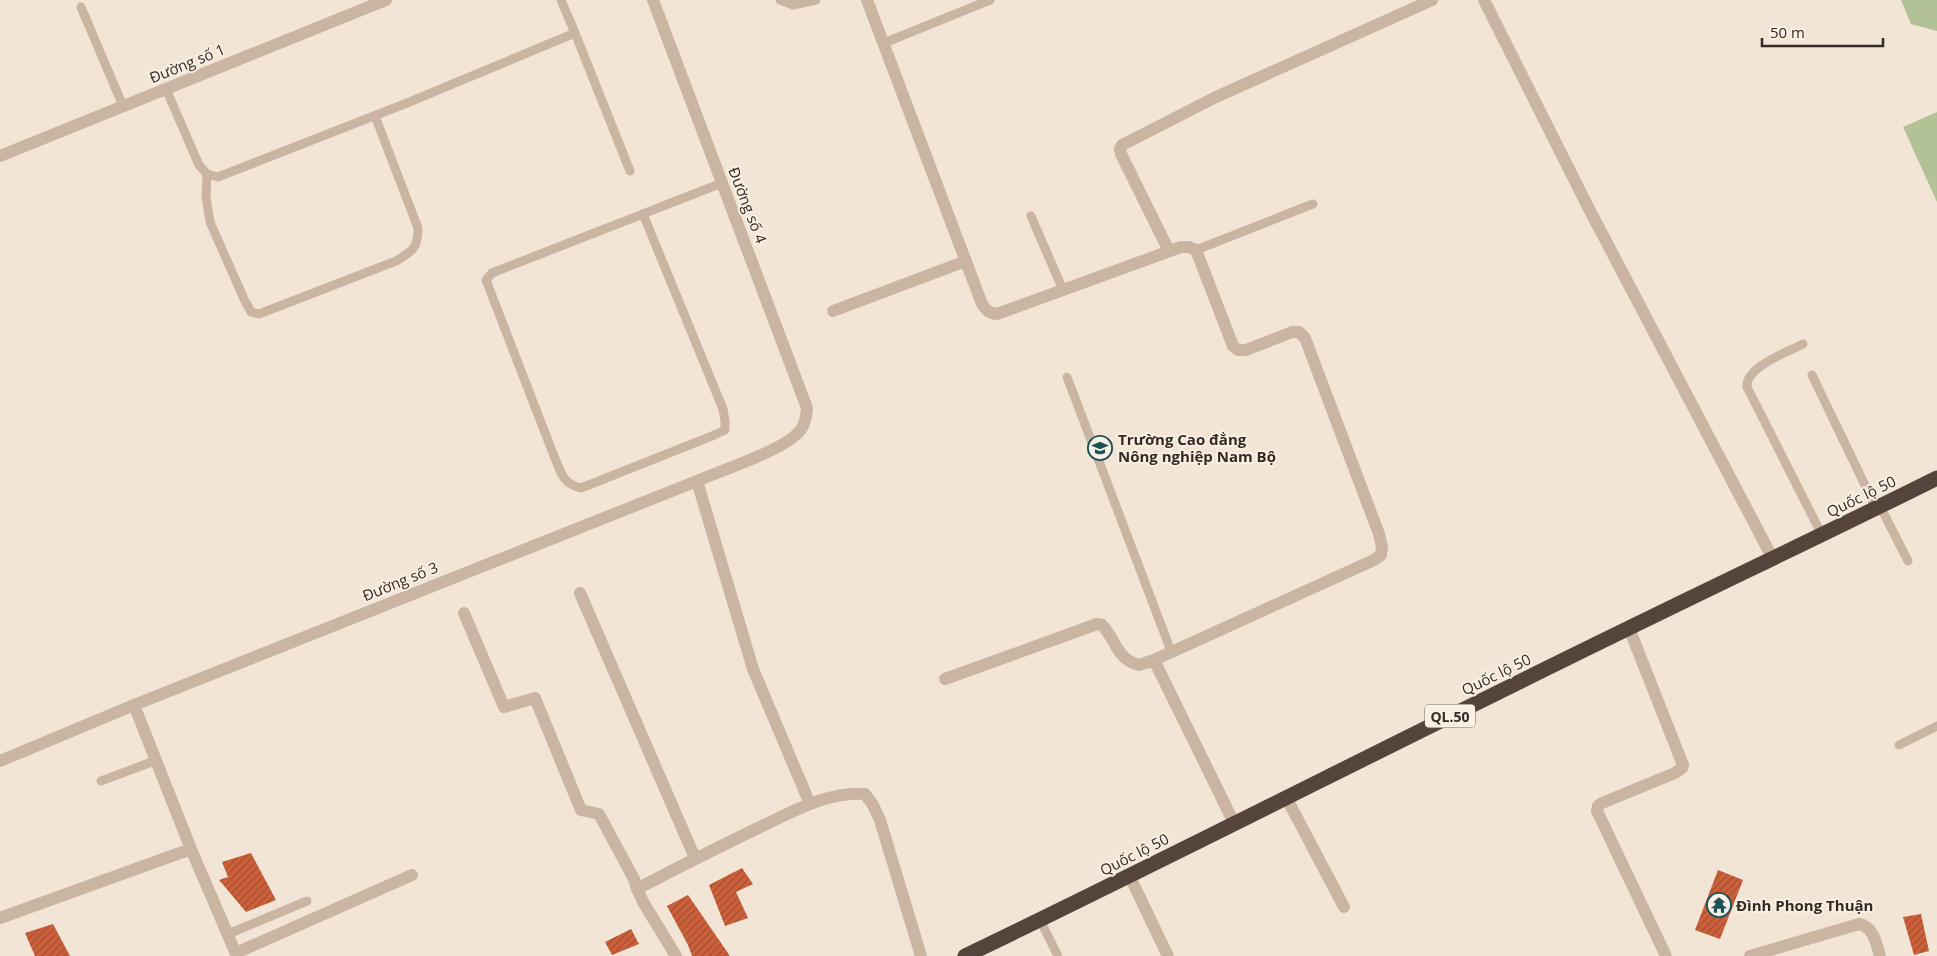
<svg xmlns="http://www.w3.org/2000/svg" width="1937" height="956" font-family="'Open Sans',sans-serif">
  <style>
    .park { fill: #b2c196 }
    .building { fill: url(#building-hatch) }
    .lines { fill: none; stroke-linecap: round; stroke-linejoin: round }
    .lane { stroke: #cab5a2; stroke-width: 9 }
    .street { stroke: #cab5a2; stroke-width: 12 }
    .highway { stroke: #55443b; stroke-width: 15 }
    .labels { text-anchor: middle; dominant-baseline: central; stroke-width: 4; stroke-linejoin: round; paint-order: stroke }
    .shield { fill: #f9efe2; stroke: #6f655e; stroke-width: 1 }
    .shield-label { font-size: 14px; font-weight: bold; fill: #342a25 }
    .street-label { font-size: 15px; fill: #342a25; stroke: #f9efe2 }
    .poi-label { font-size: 15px; font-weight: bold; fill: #342a25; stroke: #f9efe2; text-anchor: start }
  </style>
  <defs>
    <pattern id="building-hatch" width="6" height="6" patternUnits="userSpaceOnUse" patternTransform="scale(1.25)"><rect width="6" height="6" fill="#cb603a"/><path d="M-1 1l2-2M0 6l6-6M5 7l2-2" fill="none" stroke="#a64f31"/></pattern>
  </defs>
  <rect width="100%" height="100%" fill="#f2e5d6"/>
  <!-- park -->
  <path class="park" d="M1901,0h36v31l-26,-7z
    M1937,112v90l-34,-75z"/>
  <!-- building -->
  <path class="building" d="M251,853l25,47 -30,12 -27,-32 9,-3 -6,-15z
    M742,868l11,16 -17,8 12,26 -23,8 -16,-41z
    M1718,870l25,10 -23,59 -25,-9z
    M688,895l42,61h-38l-4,-11 -21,-39z
    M1921,914l8,37 -15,4 -11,-38z
    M53,924l17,32h-35l-10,-23z
    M631,929l8,15 -27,11 -7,-13z"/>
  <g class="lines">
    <!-- lane -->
    <path class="lane" d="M561,0l14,33
      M780,0l13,5 23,-5
      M81,7l42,99
      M884,43l106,-43
      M166,89l33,76 8,9 11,3 189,-74 168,-70 55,138
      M207,174l-1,23 4,25 34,77 7,13 8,2 137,-53c17,-10 22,-13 22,-33l-43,-112
      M643,214l80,195 2,12v9l-13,6 -131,52c-19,-4 -20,-16 -27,-32l-68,-176 6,-7 230,-90
      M1031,216l32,74
      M1196,250l117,-46
      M1803,344c-15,8 -58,23 -56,43l75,148
      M1812,375l64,133
      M1067,377l104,274
      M1880,506l28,55
      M1899,745l38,-19
      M101,781l56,-21
      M1040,920l18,36
      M228,934l79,-33"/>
    <!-- street -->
    <path class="street" d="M867,0l115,304c5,7 7,9 15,10l184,-67h8l7,3 37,96 5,4h8l46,-18h7l6,6 74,196 3,13 -1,8 -7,5 -220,100 -15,5c-23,-6 -23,-26 -37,-40l-5,-1 -152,55
      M1484,0l103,205 186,354
      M0,156l386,-156
      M1169,251l-48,-97 -1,-5 2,-4 94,-48 216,-97
      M833,311l133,-50
      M697,481l56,188 57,135
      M580,593l115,265
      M464,613l40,94 31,-9 46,112 18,4 35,65 3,10
      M1629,628l54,137 -1,3 -7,5 -73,30 -4,3 -1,5 69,145
      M1154,660l80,163
      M134,705l57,144 46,107
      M0,761l134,-56 563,-224c25,-11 84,-30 101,-48 7,-7 8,-15 9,-25l-154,-408
      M1286,797l58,110
      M1130,877l38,79
      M0,918l191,-69
      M236,953l176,-78
      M676,956l-33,-54 -6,-13c41,-22 82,-42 123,-62 32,-15 68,-36 105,-33l8,11 7,15 41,136
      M1750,956l109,-32c15,3 17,19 21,32"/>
    <!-- highway -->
    <path class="highway" d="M965,956c222,-107 442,-220 664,-328 102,-50 206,-99 308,-150"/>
  </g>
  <!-- icons -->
  <defs>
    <symbol id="university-ring" viewBox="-11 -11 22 22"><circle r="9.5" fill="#f9efe2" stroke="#195257" stroke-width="1.5"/><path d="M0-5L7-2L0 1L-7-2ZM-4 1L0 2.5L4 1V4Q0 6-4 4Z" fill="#195257"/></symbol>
    <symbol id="temple-ring" viewBox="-11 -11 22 22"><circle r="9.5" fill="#f9efe2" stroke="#195257" stroke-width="1.5"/><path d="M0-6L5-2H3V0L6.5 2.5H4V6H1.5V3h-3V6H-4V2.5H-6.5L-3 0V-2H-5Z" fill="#195257"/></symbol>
  </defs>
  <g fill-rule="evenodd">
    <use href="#university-ring" x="1086" y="434" width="28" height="28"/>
    <use href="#temple-ring" x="1705" y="891" width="28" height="28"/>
  </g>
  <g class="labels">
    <!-- shield labels -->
    <rect class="shield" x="1425" y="704.5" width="50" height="23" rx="4"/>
    <g class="shield-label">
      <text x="1450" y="716">QL.50</text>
    </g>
    <!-- street labels -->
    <g class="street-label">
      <text transform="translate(187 63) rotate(-22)">Đường số 1</text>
      <text transform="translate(748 205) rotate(69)">Đường số 4</text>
      <text transform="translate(1861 496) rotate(-26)">Quốc lộ 50</text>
      <text transform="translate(400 581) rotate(-22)">Đường số 3</text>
      <text transform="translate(1496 674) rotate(-26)">Quốc lộ 50</text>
      <text transform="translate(1134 854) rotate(-27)">Quốc lộ 50</text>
    </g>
    <!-- poi labels -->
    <g class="poi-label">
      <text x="1118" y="439">Trường Cao đẳng<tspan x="1118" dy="17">Nông nghiệp Nam Bộ</tspan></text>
      <text x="1736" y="905">Đình Phong Thuận</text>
    </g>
  </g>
  <!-- scale -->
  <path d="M1762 38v8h121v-8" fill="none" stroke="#342a25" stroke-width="2.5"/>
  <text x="1770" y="38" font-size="15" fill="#342a25" stroke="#f9efe2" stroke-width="4" paint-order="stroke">50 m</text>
</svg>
